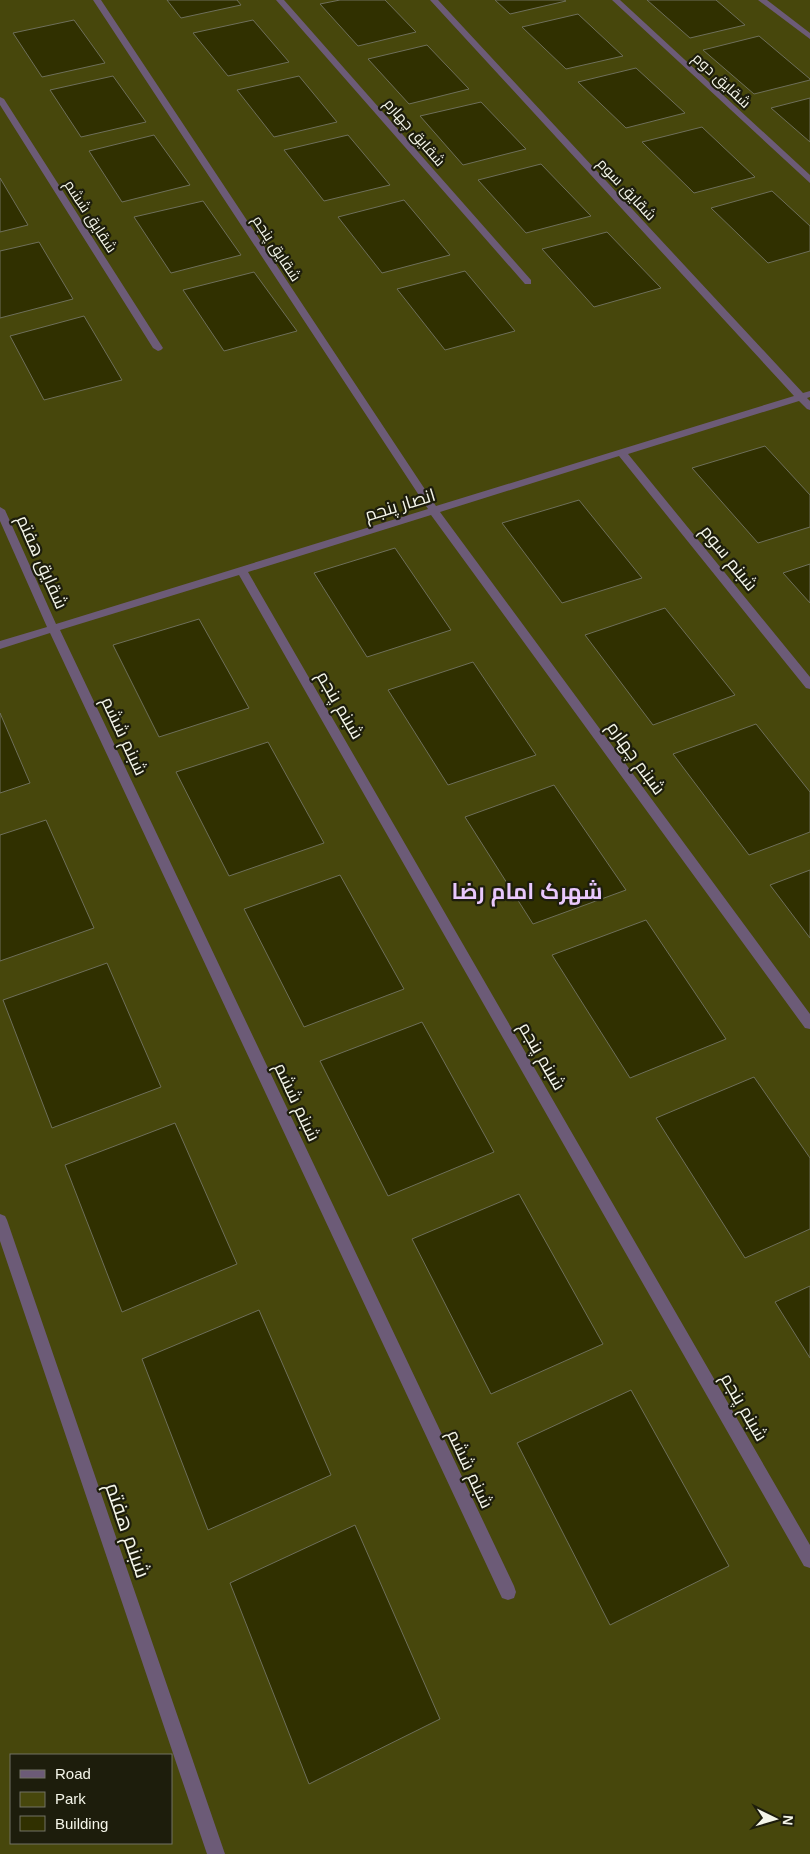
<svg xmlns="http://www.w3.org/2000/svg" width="810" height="1854" font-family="Helvetica,Cairo,sans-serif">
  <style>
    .green { fill: #47470c; fill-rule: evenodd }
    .building { fill: #303000; stroke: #6e6f5a }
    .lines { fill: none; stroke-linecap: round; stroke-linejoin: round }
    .street { fill: #6c5b77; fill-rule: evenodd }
    .labels { text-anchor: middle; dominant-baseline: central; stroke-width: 4.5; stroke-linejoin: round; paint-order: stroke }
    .far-street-label { font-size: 15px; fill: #f4f5e9; stroke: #1d1d0c }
    .street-label { font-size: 18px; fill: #f4f5e9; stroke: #1d1d0c }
    .near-street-label { font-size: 21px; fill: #f4f5e9; stroke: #1d1d0c }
    .district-label { font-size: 22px; font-weight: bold; fill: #e9c8fd; stroke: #1d1d0c }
  </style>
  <rect width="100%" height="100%" fill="#1d1d0c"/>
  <!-- green -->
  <path class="green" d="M0,0h810v1854h-810zM11,1755h160v88h-160z"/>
  <!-- building -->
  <path class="building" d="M167,0h70l4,5 -60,13z
    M340,0h45l31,32 -58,14 -38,-42z
    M495,0h69l2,1 -56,13z
    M647,0h69l29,25 -55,13z
    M578,14l45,42 -57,13 -44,-42z
    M74,20l31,43 -63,14 -29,-44z
    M253,20l36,42 -61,14 -35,-43z
    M759,36l51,43v1l-56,14 -51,-44z
    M427,45l42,44 -60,15 -41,-45z
    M636,68l49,45 -59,15 -48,-46z
    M113,76l33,46 -65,15 -31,-47z
    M299,76l38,46 -63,15 -37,-47z
    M810,98v44l-39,-34z
    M481,102l45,47 -63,16 -43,-49z
    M702,127l53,50 -61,16 -52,-51z
    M154,135l36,50 -68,17 -33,-51z
    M348,135l42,50 -66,16 -40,-51z
    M541,164l50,52 -65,17 -48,-53z
    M0,178l28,47 -28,7z
    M772,191l38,35v25l-42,12 -57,-55z
    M404,200l46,55 -68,18 -44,-56z
    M203,201l38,54 -70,18 -37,-56z
    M607,232l54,56 -67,19 -52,-58z
    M39,242l34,57 -73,19v-67z
    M465,271l50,60 -70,19 -48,-61z
    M254,272l43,59 -73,20 -41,-61z
    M84,316l38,64 -78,20 -34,-64z
    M765,446l45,49v32l-52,16 -66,-75z
    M579,500l63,78 -80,25 -60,-80z
    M395,548l56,82 -84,27 -53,-84z
    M810,564v39l-27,-30z
    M665,608l70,87 -82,30 -68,-90z
    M199,619l50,89 -90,29 -46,-92z
    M473,662l63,93 -88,30 -60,-95z
    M0,713l30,70 -30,10z
    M756,724l54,68v40l-61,23 -76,-101z
    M268,742l56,101 -95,33 -53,-104z
    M554,785l72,105 -93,34 -68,-107z
    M46,820l48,108 -94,33v-126z
    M810,870v68l-40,-53z
    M340,875l64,114 -100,38 -60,-118z
    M646,920l80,119 -96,39 -78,-123z
    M107,963l54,124 -109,41 -49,-128z
    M422,1022l72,130 -106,44 -68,-135z
    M754,1077l56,81v71l-65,29 -89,-140z
    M175,1123l62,141 -115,48 -57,-147z
    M519,1194l84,150 -112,50 -79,-155z
    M810,1286v72l-35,-56z
    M259,1310l72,165 -123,55 -66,-171z
    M631,1390l98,176 -119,59 -93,-182z
    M355,1525l85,194 -131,65 -79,-201z"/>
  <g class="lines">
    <!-- street -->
    <path class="street" d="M93,0h8l335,506 358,-110 -364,-396h8l365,393 7,-2v6l-3,1 3,3v9l-3,-1 -8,-8 -171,53 182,223v12l-4,-1 -187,-232 -179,56 370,502v15l-5,-1 -374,-513 -183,57 562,973v23l-6,-2 -565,-991 -179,55 454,956 2,6 -2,6 -6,2 -6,-2 -452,-965 -50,16v-8l47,-14 -47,-106v-14l5,3 51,114 372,-115z
      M276,0h8l247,280v4h-6z
      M612,0h8l190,175v8z
      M758,0h9l43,33v6z
      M0,97l4,2 159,249 -2,2 -3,1 -5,-3 -153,-243z
      M0,1214l5,2 2,4 218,634h-18l-207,-613z"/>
  </g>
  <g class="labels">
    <!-- far-street labels -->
    <g class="far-street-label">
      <text transform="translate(722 80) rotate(43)">شقایق دوم</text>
      <text transform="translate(415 132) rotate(49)">شقایق چهارم</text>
      <text transform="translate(627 189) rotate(47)">شقایق سوم</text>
      <text transform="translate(91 216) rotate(57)">شقایق ششم</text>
      <text transform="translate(277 248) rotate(57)">شقایق پنجم</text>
    </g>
    <!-- street labels -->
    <g class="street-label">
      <text transform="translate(400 505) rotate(-17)">انصار پنجم</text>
      <text transform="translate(729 558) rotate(51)">شبنم سوم</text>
      <text transform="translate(42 562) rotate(66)">شقایق هفتم</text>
      <text transform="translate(340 705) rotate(60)">شبنم پنجم</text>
      <text transform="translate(124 736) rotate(65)">شبنم ششم</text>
      <text transform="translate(636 758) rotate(54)">شبنم چهارم</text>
      <text transform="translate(542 1056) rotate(60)">شبنم پنجم</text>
      <text transform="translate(297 1102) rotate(65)">شبنم ششم</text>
      <text transform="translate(744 1407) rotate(60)">شبنم پنجم</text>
      <text transform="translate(470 1469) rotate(65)">شبنم ششم</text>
    </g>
    <!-- near-street labels -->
    <g class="near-street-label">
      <text transform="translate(128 1530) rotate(71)">شبنم هفتم</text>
    </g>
    <!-- district labels -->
    <g class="district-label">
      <text x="527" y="891">شهرک امام رضا</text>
    </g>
  </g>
  <!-- legend -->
  <rect x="10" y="1754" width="162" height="90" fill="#1d1d0c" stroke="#737364"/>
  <rect x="20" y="1770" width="25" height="8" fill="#6c5b77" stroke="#737364"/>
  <text x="55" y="1779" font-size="15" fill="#f4f5e9">Road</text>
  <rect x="20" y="1792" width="25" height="15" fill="#47470c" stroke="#737364"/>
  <text x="55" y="1804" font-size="15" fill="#f4f5e9">Park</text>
  <rect x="20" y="1816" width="25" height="15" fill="#303000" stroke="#737364"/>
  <text x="55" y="1829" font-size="15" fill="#f4f5e9">Building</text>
  <!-- north arrow -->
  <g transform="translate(775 1819) rotate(95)" stroke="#1d1d0c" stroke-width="4" paint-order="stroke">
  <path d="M0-4L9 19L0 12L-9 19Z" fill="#f4f5e9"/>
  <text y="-8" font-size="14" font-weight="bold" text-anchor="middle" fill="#f4f5e9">N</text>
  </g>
</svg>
